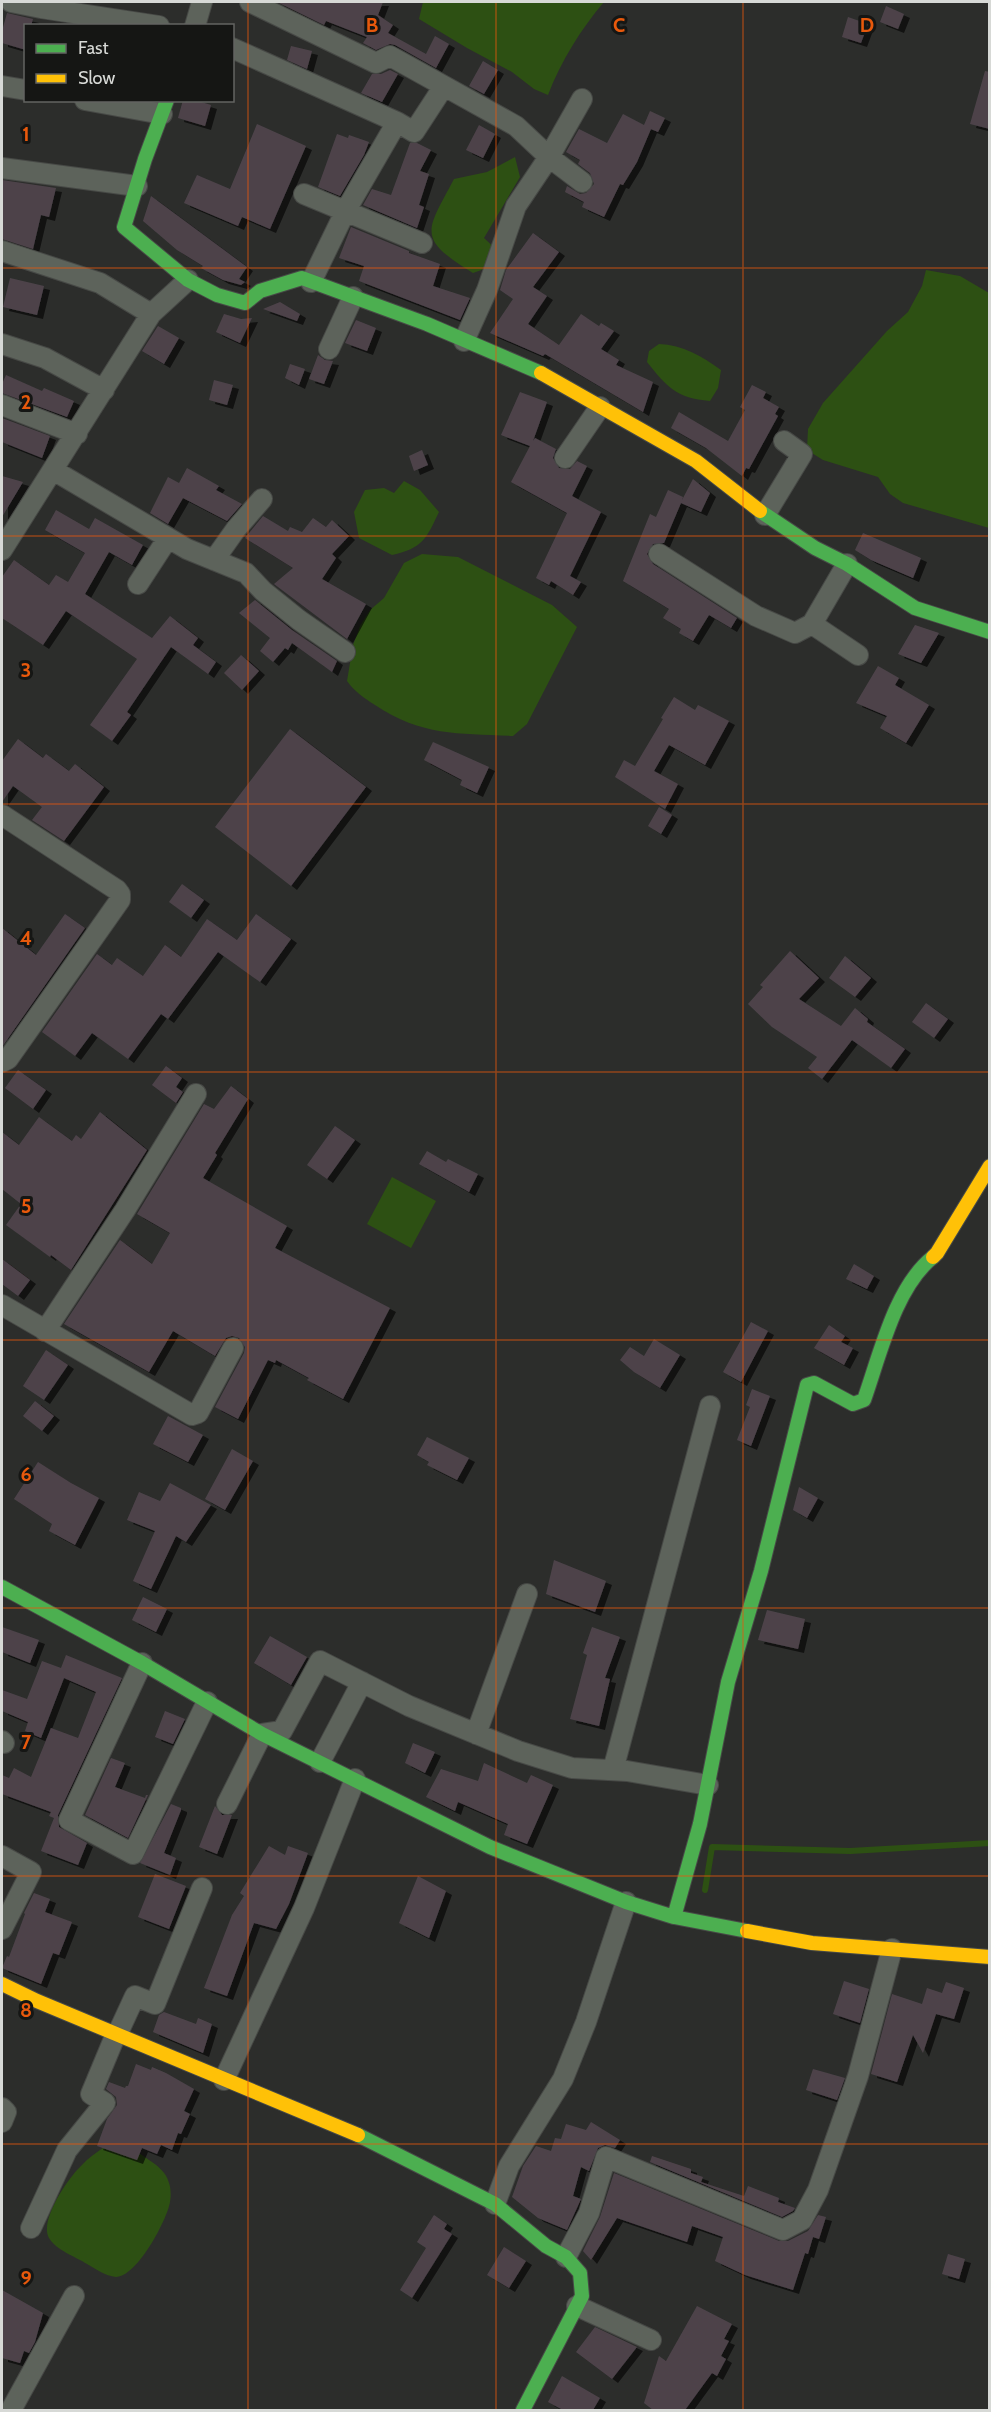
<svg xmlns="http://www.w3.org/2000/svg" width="991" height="2412" font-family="Cabin,sans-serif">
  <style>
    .water { fill: #2d5013 }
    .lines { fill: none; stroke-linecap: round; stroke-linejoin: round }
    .stream { stroke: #2d5013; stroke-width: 6 }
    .building { fill: #4d434a; filter: url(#shadow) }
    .street-casing { stroke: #474946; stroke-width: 22 }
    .fast-casing { stroke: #474946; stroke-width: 16 }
    .slow-casing { stroke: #474946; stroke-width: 16 }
    .street { stroke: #5d635b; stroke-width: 20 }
    .fast { stroke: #4caf50; stroke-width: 14 }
    .slow { stroke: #ffc107; stroke-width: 14 }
    .grid { fill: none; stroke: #e8590c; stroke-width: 1.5; stroke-opacity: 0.55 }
    .grid-label { font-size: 20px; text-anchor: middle; font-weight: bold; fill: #e8590c; stroke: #151614; stroke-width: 6; stroke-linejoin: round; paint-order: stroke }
  </style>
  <defs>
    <filter id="shadow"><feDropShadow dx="6" dy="4" stdDeviation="0" flood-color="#0009"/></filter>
  </defs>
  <rect width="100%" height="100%" fill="#2c2d2b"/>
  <!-- water -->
  <path class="water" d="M423,2h181c-23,27 -43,59 -56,93l-14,-6 -22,-17 -45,-24 -48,-29z
    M515,157l5,20 -36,61 15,14 -12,16 -14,5c-57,-35 -47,-41 -19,-94l33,-7z
    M926,270l34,6 29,17v235l-86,-25 -13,-9 -12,-17 -55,-17 -16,-10 1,-21 15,-26 64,-72 21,-19 14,-26z
    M659,344c24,1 43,12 62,26l-3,18 -8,13c-34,-3 -43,-14 -63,-39l2,-11z
    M404,481l16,9 19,22c-13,27 -16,36 -47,43l-33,-17 -5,-26 11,-22 19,-2 10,5z
    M422,554l36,3 94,48 25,22 -50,97 -14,12c-54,-3 -90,1 -138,-31 -11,-7 -20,-13 -28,-24l6,-36 7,-19 10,-16 14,-12 20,-35z
    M392,1177l44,24 -25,47 -44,-24z
    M106,2146c16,-1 30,4 43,14 9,6 17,12 20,23 2,5 2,14 1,19 -3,18 -33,75 -54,75 -11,-1 -20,-8 -29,-13 -11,-7 -31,-14 -38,-26 -10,-17 19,-60 32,-72 7,-8 16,-14 25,-20z"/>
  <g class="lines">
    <!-- stream -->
    <path class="stream" d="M705,1890l7,-43 138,4 140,-8"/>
  </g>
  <!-- building -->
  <path class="building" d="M277,2h106l-5,13 15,10 -5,8 38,21 9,-18 14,8 -13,24 -41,-23 -5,-1 -14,6 -13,-7 4,-6 -41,-16 -2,4z
    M886,6l18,8 -6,15 -18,-7z
    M7,13l26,6 -2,7h-5v24l-24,-7v-12z
    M848,17l20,7 -7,19 -19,-6z
    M291,46l21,5 -5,18 -20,-9z
    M483,61l15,9 -14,24 -15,-8z
    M390,70l8,4 -16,28 -21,-9 11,-19h9z
    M985,71l5,1v57l-20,-5z
    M183,100h12l16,5 -6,21 -27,-8z
    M650,111l15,7 -7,14 -12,-5 5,2 -14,33 -14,23 -3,-1 -16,33 -22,-10 2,-5 -19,-10 2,-6 13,8 6,-1 8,-9 -4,-11 -12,-9 2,-4 -14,-8 13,-23 28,14 16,-29 21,11z
    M257,124l49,22 -36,83 -28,-12 -4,9 -54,-23 13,-28 33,14z
    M479,125l16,9 -12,24 -17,-8z
    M337,134l11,4 1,-3 20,7 -5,13 -24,41 -22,-9z
    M410,143h7l14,7 -11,21 9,3 -10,31 5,2 -7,21 -54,-23 9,-16 19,6z
    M2,180l54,8 -7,29 -8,-2 -8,34 -31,-10z
    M151,196l96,71 -8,12 6,3 -4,3 -18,-5 -22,-12 2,-2 -26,-16 -34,-29z
    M351,227l58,24v2l31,11 -7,22 37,12 -10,22 -101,-39 5,-15 -25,-8z
    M533,233l26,19 -26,35 14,9 -19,28 31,21 22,-31 18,12 2,-3 13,8 -13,18 18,11 -3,5 37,17 -10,30 -98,-58 -2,2 -53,-23 23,-34 -13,-9 6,-20z
    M10,278l34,8 -7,29 -34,-8z
    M280,302l20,12 -3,7 -34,-12z
    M224,314l17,5 11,-1 -12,25 -24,-11z
    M357,318l-1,2 20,8 -9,23 -22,-8z
    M158,326l21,12 -15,26 -22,-13z
    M318,355l7,5 8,1 -9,23 -15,-5z
    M290,364l15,5 -6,16 -14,-7z
    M6,375l36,16 2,-3 30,13 -7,16 -65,-24v-9z
    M214,380l19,5 -6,20 -18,-5z
    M752,385l14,7 -3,6 16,9 -4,7 3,2 -29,53 -3,-1 -4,8 -36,-28 -35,-20 8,-16 49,29 17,-31 -5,-3z
    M520,392l27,10 -14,39 2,-3 21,11 -3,9 6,10 11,1 7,-8 10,5 -15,30 29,16 -31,64 11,6 -8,13 -22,-14 -2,4 -13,-7 31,-65 -56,-31 19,-36 -29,-11z
    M2,418l48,18 -8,22 -40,-16z
    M422,450l6,15 -14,6 -5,-15z
    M187,468l32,18 -3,4 26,14 -15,17 -44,-23 -15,26 -18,-11 18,-36 11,6z
    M2,476l21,6 -21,35z
    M693,479l17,14 -9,19 -20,-9 -17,40 -11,1 -6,10 6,10 84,54 -6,10 -22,-13 -16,26 -14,-8 2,-4 -18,-11 6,-9 -46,-28 27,-67 6,3 12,-27 15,7 -1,3z
    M56,510l33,19 6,-11 48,27 -11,20 -23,-13 -24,42 67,44 18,-22 28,22 -5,7 23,17 -8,12 -37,-27 -44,65 4,3 -19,26 -22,-16 47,-66 -71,-48 -23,34 -41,-27v-41l12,-17 35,25 7,-10 12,7 17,-29 -40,-23z
    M263,516l25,15 2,-4 12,5 11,-14 13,9 6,-7 17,16 -17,18 4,4 -14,21 44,25 -19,35 -73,-55 19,-16 -48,-30z
    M863,533l58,25 -8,20 -42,-18 -16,-10z
    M255,600l37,30 45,31 -5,11 -40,-29 -4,7 -3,-2 -12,14 -13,-11 10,-13 -31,-25z
    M915,625l24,8 -18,30 -23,-9z
    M241,655l18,16 -17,19 -18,-17z
    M878,666l21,12 -4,7 34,20 -23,38 -26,-15 7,-12 -31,-13z
    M674,697l21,13 3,-5 31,16 -24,44 -36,-20 -15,26 24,13 -13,25 -50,-32 9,-17 11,6 28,-47 -2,-1z
    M290,729l76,58 -75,99 -76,-59z
    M18,739l25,19 3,-4 23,17 6,-7 29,23 -40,54 -32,-21 10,-13 -29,-21 -11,16v-41z
    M433,742l56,25 -12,26 -17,-8 2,-5 -38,-20z
    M659,807l13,8 -11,19 -13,-8z
    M182,884l22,16 -13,18 -22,-16z
    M65,914l20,14 -83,119v-119l34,27z
    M256,914l35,25 -31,43 -42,-30 -50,67 -7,-5 -33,45 -36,-26 -17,23 -33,-24 55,-78 15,11 5,-7 26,18 22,-31 16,12 26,-38 30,21z
    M790,951l29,27 -20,21 42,27 14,-18 13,11 -1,3 38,27 -14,19 -39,-28 -30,39 -14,-11 9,-11 -45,-30 -24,-23 15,-17 -3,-2z
    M845,956l26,22 -16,19 -26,-19z
    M926,1003l22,16 -14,19 -22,-16z
    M166,1066l16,12 -6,9 7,5 -7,11 -24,-18z
    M18,1070l28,20 -13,19 -28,-21z
    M231,1086l17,13 -33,54 2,2 -14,23 84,48 -12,22 115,60 -47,91 -36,-19 2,-2 -33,-18 -1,3 -7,-3 -30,59 -23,-12 29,-54 1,-6 -6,-9 -7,-2 -6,2 -11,18 -42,-25 -24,41 -85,-48 56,-84 32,24 18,-31 -33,-19 67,-110 10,5z
    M100,1112l47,38 -76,120 -20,-15 -1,2 -44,-32 15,-21 -19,-15v-57l17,13 20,-28 33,24 4,-6 5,4z
    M335,1126l20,14 -28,39 -20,-14z
    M427,1151l19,11 2,-3 30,15 -9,18 -50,-28z
    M2,1259l28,21 -12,16 -16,-12z
    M854,1264l20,12 -7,13 -21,-10z
    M751,1322l17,9 -27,51 -18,-10z
    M829,1325l16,11 -4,6 12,6 -9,17 -30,-17z
    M654,1339l26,16 -20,33 -26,-16 -14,-12 10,-13 14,9z
    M46,1350l22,15 -24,35 -21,-14z
    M752,1389l18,7 -19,50 -14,-6 13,-33 -4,-2z
    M35,1401l19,15 -12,15 -19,-15z
    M168,1416l35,19 -15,27 -35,-18z
    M427,1437l42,21 -12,22 -30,-15 2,-3 -12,-7z
    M232,1449l21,12 -28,49 -20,-11z
    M38,1462l33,21 28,15 -24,47 -26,-14 3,-7 -38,-25z
    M170,1483l41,22 -25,37 -10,-6 -25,53 -18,-8 22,-50 -28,-11 12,-28 21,9z
    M799,1487l19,11 -11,20 -14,-8z
    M554,1560l52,21 -11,31 -49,-18z
    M143,1597l24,12 -11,23 -24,-12z
    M767,1610l38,9 -7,30 -40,-9z
    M2,1627l37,13 -9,23 -28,-11z
    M592,1627l28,10 -15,41 5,1 -11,47 -29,-7 17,-64 -4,-2z
    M270,1636l37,21 -16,28 -37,-22z
    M66,1655l56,23 -64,137 1,12 28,16 -9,22 -37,-14 13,-33 -5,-2 2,-4 -49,-18v-19l7,3 5,-10 17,9 20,-49 27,10 18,-46 -32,-14 -23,60 -16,-7 3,-9 -26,-11v-21l25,9 15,-38 19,7z
    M165,1711l20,8 -12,25 -18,-7z
    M413,1743l22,9 -10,21 -20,-10z
    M111,1758l14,5 -10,24 30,11 1,-3h2l-20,43 -43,-23z
    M484,1763l43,20 4,-8 22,10 -26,59 -23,-9 4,-11 -50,-22 -3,9 -29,-14 15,-28 37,12z
    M171,1804l10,4v2l-17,43 12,5 -6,17 -30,-12z
    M215,1806l7,9h10l-15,39 -18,-7z
    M269,1846l16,9 3,-9 20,7 -19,51 -13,25 -22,-6 -27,73 -23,-8 28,-73 12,-19 -4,-3z
    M155,1874l31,12 -17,43 -31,-12z
    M418,1876l28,15 -17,47 -30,-15z
    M34,1893l16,6 -5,13 27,10 -13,33 -6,-2 -12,31 -39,-16 5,-12 2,1 16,-43 -1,-1z
    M844,1981l25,8 -9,34 -27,-9z
    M946,1982l18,6 -10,31 -18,-5 -13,39 -10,-18 -16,47 -26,-8 21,-80 30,10 5,-16 15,5z
    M164,2012l32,12 2,-6 14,6 -9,29 -50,-21 6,-17z
    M136,2064l15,6 1,-3 14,6 28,16 -10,22 6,3 -9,20 -3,-1 -6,17 -11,-5 -4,9 -15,-6 -5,12 -40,-14 10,-27 10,-14 -1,-8 -10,-8 3,-7 16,6 1,-2h2z
    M813,2069l32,9 -8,22 -31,-10z
    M591,2122l29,18 -5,8 -10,-3 -7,3 -9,23 -8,-4 -8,29 8,3 -14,31 -29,-12 -26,-21 11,-31 13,-20 15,5 4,-13 6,1 5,-15 20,6z
    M652,2156l39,13v4l12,4 -2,5 43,14 4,-10 31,12 -1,4 17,6 -2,3 -11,6 -132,-55z
    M614,2173l165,68h9l20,-10 10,-16 8,2 -7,22 -6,-2 -5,17 -3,-1 -12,37 -48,-15 -30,-14 8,-24 -31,-11 -5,16 -70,-24 -26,42 -8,-9 17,-34z
    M434,2215l13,9 -3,5 8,5 -40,64 -12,-8 26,-42 -9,-6z
    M504,2247l22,14 -17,27 -22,-13z
    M948,2254l17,5 -6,20 -17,-5z
    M2,2290l41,23 -8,29 -6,11 -5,-2 -4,12 -18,-5z
    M697,2306l35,18 -8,15 5,2 -8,15 5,3 -9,17 -5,-3 -27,37h-32l-9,-7 15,-47 7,5z
    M595,2327l42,20 -25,32 -36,-27z
    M562,2376l38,22 -7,12h-30l-15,-8z"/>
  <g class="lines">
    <defs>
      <path id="street" d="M11,2l30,6 118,18
        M250,2l126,61 14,-7 126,70 33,31 33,-58
        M195,26l7,-24
        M232,48l165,74 -51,88 -35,72
        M2,86l24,4
        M85,100l77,14
        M397,122l17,10 30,-46
        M2,168l135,18
        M304,194l118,49
        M2,251l98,32 51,31
        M464,341l23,-51 29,-84 33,-49 33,25
        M2,344l43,14 59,32
        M329,349l24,-52
        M2,405l75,29
        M565,458l35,-51
        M53,470l134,79 59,24 17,18 36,29 46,32
        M765,515l37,-61 -18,-13
        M2,550l149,-236 37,-34
        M659,554l97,62 39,17 17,-9
        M214,560l22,-31 26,-30
        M847,564l-35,60 46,31
        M138,584l30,-46
        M2,815l115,75 3,4v6l-112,159 -6,3
        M2,1305l190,110 6,-2 35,-65
        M45,1331l80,-121 71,-116
        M142,1663l-73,157 64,34 74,-152
        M476,1734l51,-140
        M2,1741l2,2
        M320,1762l42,-80
        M613,1770l97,-364
        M227,1804l35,-70 20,-3 38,-70 89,45 109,45 54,17 55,3 81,14
        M2,1856l29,16 -29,57
        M117,2035l18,-39 20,8 47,-116
        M224,2080l80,-172 51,-129
        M2,2108l4,4 -4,10
        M495,2204l14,-38 54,-87 23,-57 40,-120
        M31,2228l36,-78 38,-47 -14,-9 25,-60
        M566,2257l23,-44 17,-56 177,73 19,-10 16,-30 40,-114 34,-127
        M577,2306l74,34
        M11,2410l63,-114"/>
      <path id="fast" d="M167,100l-22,59 -21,68 64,53 29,15 28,8 15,-12 42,-13 125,46 114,49
        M760,511l55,37 32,16 68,44 75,24
        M2,1587l140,76 120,71 228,113 136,55 48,15 73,14
        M674,1917l26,-93 28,-142 33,-111 46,-186 7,-2 39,21 11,-4c16,-45 31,-113 69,-143
        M358,2135l137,69 51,42 20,11 14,16 2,23 -59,114"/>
      <path id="slow" d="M541,373l155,88 64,50
        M933,1257l4,-4 53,-87
        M747,1931l65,12 178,14
        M2,1984l35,17 321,134"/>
    </defs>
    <!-- street casing -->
    <use href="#street" class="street-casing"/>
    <!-- fast casing -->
    <use href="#fast" class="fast-casing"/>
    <!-- slow casing -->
    <use href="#slow" class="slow-casing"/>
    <!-- street -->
    <use href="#street" class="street"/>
    <!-- fast -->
    <use href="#fast" class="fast"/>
    <!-- slow -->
    <use href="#slow" class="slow"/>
  </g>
  <!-- grid -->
  <path class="grid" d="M248,2v2408M496,2v2408M743,2v2408M2,268h988M2,536h988M2,804h988M2,1072h988M2,1340h988M2,1608h988M2,1876h988M2,2144h988"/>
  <g class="grid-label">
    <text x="372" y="32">B</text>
    <text x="619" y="32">C</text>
    <text x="867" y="32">D</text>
    <text x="26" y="141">1</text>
    <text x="26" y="409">2</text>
    <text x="26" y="677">3</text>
    <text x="26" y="945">4</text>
    <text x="26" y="1213">5</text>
    <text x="26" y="1481">6</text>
    <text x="26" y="1749">7</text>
    <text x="26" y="2017">8</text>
    <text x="26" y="2285">9</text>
  </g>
  <!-- border -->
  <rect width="991" height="2412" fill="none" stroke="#d7d9d6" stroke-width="6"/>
  <!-- legend -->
  <rect x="24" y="24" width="210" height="78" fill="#151614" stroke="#636462" stroke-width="1.5"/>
  <rect x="36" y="44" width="30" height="9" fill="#4caf50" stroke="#636462" stroke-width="1.5"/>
  <text x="78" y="54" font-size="18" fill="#d7d9d6">Fast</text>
  <rect x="36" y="74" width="30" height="9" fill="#ffc107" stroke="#636462" stroke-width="1.5"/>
  <text x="78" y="84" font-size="18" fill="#d7d9d6">Slow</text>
</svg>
